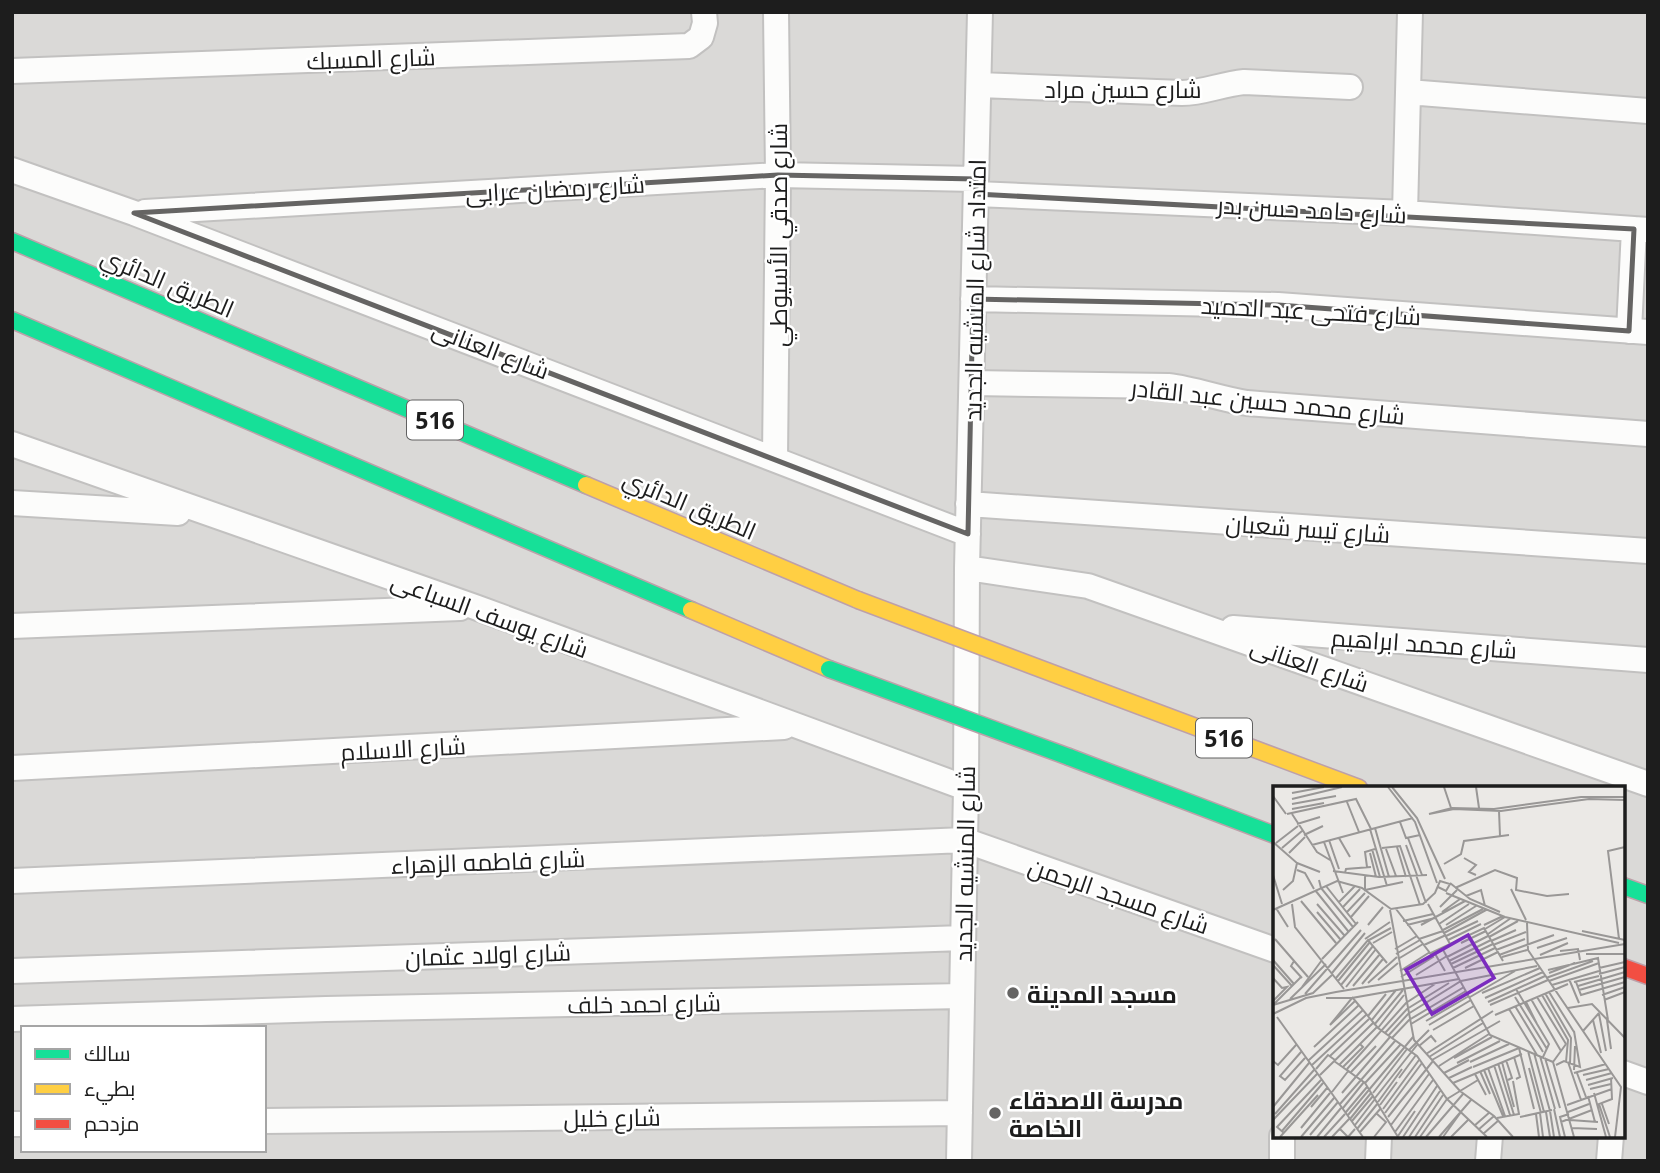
<svg xmlns="http://www.w3.org/2000/svg" width="1660" height="1173" font-family="'Open Sans',Cairo,sans-serif">
  <style>
    .residential { fill: #dad9d7; fill-rule: evenodd }
    .lines { fill: none; stroke-linecap: round; stroke-linejoin: round }
    .street-casing { stroke: #c2c1c0; stroke-width: 28 }
    .fast-casing { stroke: #bda0a9; stroke-width: 19 }
    .slow-casing { stroke: #bda0a9; stroke-width: 19 }
    .jam-casing { stroke: #bda0a9; stroke-width: 19 }
    .street { stroke: #fcfcfb; stroke-width: 24 }
    .fast { stroke: #16e098; stroke-width: 16 }
    .slow { stroke: #ffcf43; stroke-width: 16 }
    .jam { stroke: #f24e42; stroke-width: 16 }
    .fast-bridge-casing { stroke: #bda0a9; stroke-width: 19; stroke-linecap: butt }
    .slow-bridge-casing { stroke: #bda0a9; stroke-width: 19; stroke-linecap: butt }
    .fast-bridge { stroke: #16e098; stroke-width: 16 }
    .slow-bridge { stroke: #ffcf43; stroke-width: 16 }
    .marked { fill: none; stroke: #656463; stroke-width: 5; stroke-linejoin: round }
    .poi-dot { fill: #656463; stroke: #fff; stroke-width: 2.5 }
    .labels { text-anchor: middle; dominant-baseline: central; stroke-width: 5; stroke-linejoin: round; paint-order: stroke }
    .shield { fill: #fff; stroke: #616161; stroke-width: 2 }
    .shield-label { font-size: 23px; font-weight: bold; fill: #1d1d1d }
    .street-label { font-size: 24px; fill: #1d1d1d; stroke: #fff }
    .poi-label { font-size: 24px; font-weight: bold; fill: #1d1d1d; stroke: #fff; text-anchor: start }
    .inset-road { fill: none; stroke: #999796; stroke-width: 2 }
    .view { fill: #7b2cbf; fill-opacity: 0.15; stroke: #7b2cbf; stroke-width: 3.5 }
    .inset-edge { fill: none; stroke: #1d1d1d; stroke-width: 3.5 }
  </style>
  <rect width="100%" height="100%" fill="#ebe9e6"/>
  <!-- residential -->
  <path class="residential" d="M12,12h1636v1149h-1636zM1275,788h348v348h-348zM23,1028h241v122h-241z"/>
  <g class="lines">
    <defs>
      <path id="street" d="M12,71l677,-25 12,-9 4,-14 -1,-11
        M979,85l203,8c21,0 40,-9 62,-11l106,5
        M1408,92l240,19
        M12,170l122,43 834,321
        M976,194l429,19 243,17
        M145,212l633,-37 198,4
        M1405,213l5,-201
        M973,299l305,6 370,27
        M1629,331l5,-102
        M972,383l196,3c27,3 52,13 79,17l401,31
        M12,444l463,163 491,181
        M775,458l3,-283 -2,-163
        M12,503l166,10
        M968,504l680,47
        M967,568l121,18 560,198
        M12,626l448,-18
        M1233,628l415,32
        M12,768l772,-41
        M12,881l952,-41 311,110
        M12,971l951,-33
        M12,1019l314,-10 636,-13
        M1623,1073l25,9
        M264,1121l696,-8
        M12,1124h11
        M1282,1136v25
        M959,1161l7,-373 1,-220 13,-556
        M1378,1161l1,-25
        M1488,1161l2,-25
        M1609,1161l2,-25"/>
      <path id="fast" d="M12,241l574,244
        M12,320l679,290
        M1069,757l206,78
        M1623,886l25,9"/>
      <path id="slow" d="M586,485l272,115
        M691,610l138,59
        M1089,687l270,101"/>
      <path id="jam" d="M1623,967l25,9"/>
    </defs>
    <!-- street casing -->
    <use href="#street" class="street-casing"/>
    <!-- fast casing -->
    <use href="#fast" class="fast-casing"/>
    <!-- slow casing -->
    <use href="#slow" class="slow-casing"/>
    <!-- jam casing -->
    <use href="#jam" class="jam-casing"/>
    <!-- street -->
    <use href="#street" class="street"/>
    <!-- fast -->
    <use href="#fast" class="fast"/>
    <!-- slow -->
    <use href="#slow" class="slow"/>
    <!-- jam -->
    <use href="#jam" class="jam"/>
    <defs>
      <path id="fast-bridge" d="M829,669l240,88"/>
      <path id="slow-bridge" d="M858,600l231,87"/>
    </defs>
    <!-- fast-bridge casing -->
    <use href="#fast-bridge" class="fast-bridge-casing"/>
    <!-- slow-bridge casing -->
    <use href="#slow-bridge" class="slow-bridge-casing"/>
    <!-- fast-bridge -->
    <use href="#fast-bridge" class="fast-bridge"/>
    <!-- slow-bridge -->
    <use href="#slow-bridge" class="slow-bridge"/>
  </g>
  <!-- marked area -->
  <path class="marked" d="M778,175l198,4v15l658,35 -5,102 -351,-26 -305,-6 -5,235 -834,-321z"/>
  <!-- markers -->
  <g class="poi-dot">
    <circle cx="1013" cy="993" r="7"/>
    <circle cx="995" cy="1113" r="7"/>
  </g>
  <g class="labels">
    <!-- shield labels -->
    <g class="shield">
      <rect x="407" y="400.5" width="56" height="39" rx="5"/>
      <rect x="1196" y="718.5" width="56" height="39" rx="5"/>
    </g>
    <g class="shield-label">
      <text x="435" y="420">516</text>
      <text x="1224" y="738">516</text>
    </g>
    <!-- street labels -->
    <g class="street-label">
      <text transform="translate(371 58) rotate(-2)">شارع المسبك</text>
      <text x="1123" y="88">شارع حسين مراد</text>
      <text transform="translate(555 188) rotate(-3)">شارع رمضان عرابى</text>
      <text transform="translate(1312 209) rotate(3)">شارع حامد حسن بدر</text>
      <text transform="translate(777 235) rotate(-90)">شارع صدقي الأسيوطي</text>
      <text transform="translate(168 282) rotate(23)">الطريق الدائري</text>
      <text transform="translate(974 290) rotate(-89)">امتداد شارع المنشيه الجديد</text>
      <text transform="translate(1311 310) rotate(3)">شارع فتحى عبد الحميد</text>
      <text transform="translate(491 349) rotate(21)">شارع العنانى</text>
      <text transform="translate(1268 401) rotate(6)">شارع محمد حسين عبد القادر</text>
      <text transform="translate(690 504) rotate(23)">الطريق الدائري</text>
      <text transform="translate(1308 528) rotate(4)">شارع تيسر شعبان</text>
      <text transform="translate(490 614) rotate(20)">شارع يوسف السباعى</text>
      <text transform="translate(1424 643) rotate(4)">شارع محمد ابراهيم</text>
      <text transform="translate(1310 664) rotate(19)">شارع العنانى</text>
      <text transform="translate(403 748) rotate(-3)">شارع الاسلام</text>
      <text transform="translate(488 861) rotate(-2)">شارع فاطمه الزهراء</text>
      <text transform="translate(964 864) rotate(-89)">شارع المنشيه الجديد</text>
      <text transform="translate(1119 895) rotate(19)">شارع مسجد الرحمن</text>
      <text transform="translate(488 954) rotate(-2)">شارع اولاد عثمان</text>
      <text transform="translate(644 1003) rotate(-1)">شارع احمد خلف</text>
      <text transform="translate(612 1117) rotate(-1)">شارع خليل</text>
    </g>
    <!-- poi labels -->
    <g class="poi-label">
      <text x="1027" y="993">مسجد المدينة</text>
      <text x="1009" y="1099">مدرسة الاصدقاء<tspan x="1009" dy="28">الخاصة</tspan></text>
    </g>
  </g>
  <!-- overview -->
  <g transform="translate(1273 786)">
    <rect width="352" height="352" fill="#ebe9e6"/>
    <path class="inset-road" d="M115,1l27,35 22,61M119,1l25,31 28,61M171,1l7,21M203,1l3,21M19,7l32,-6M0,10l13,18M352,11h-44l-87,12 -42,-1 -23,6 25,-5 47,2 88,-12 36,1M19,13l50,-12M74,16l12,30M19,18l44,-8M19,23l32,-6M226,25l1,25M14,28l69,-15 15,30M19,28l25,38 13,8M127,36l6,16 14,-3M24,38l23,-7M102,42l14,49M97,43l17,57M31,49l19,-9M66,52l11,19M135,52l14,37M56,54l10,29M0,56l24,21 -4,18 -10,9M51,56l19,51M3,57l22,-17M39,59l101,-27M133,59l11,30M124,61l9,30M9,62l20,-17M109,62l18,-2 20,59M99,63l8,28M113,63l10,27M16,67l16,-16M97,67l6,24M191,72l12,7 -7,7 7,3M24,77l23,9M171,78l17,-10 3,-13 45,-6M94,81l-2,-15 10,-3M24,84l8,3 9,16M60,85l46,6 48,-2M72,87l1,-4 25,-2M0,89l9,29M143,89l10,28M92,90v14l38,-8M46,94l2,8 32,39M177,97l20,16 30,13M53,100l30,38M182,102l40,-18 22,8 -1,12 31,6 22,-2M238,103l15,31M42,104l33,41M173,107l59,24 114,26M193,110l15,-6 4,16M28,115l35,42M66,116l16,-16M19,118l3,23 49,62M44,118l27,31M155,118l22,40M70,121l17,-18M167,121l17,-17M3,122l12,19M123,123l37,48 -32,20M0,124l64,-29 25,7 29,21 32,-5 12,-11 5,-12 10,3 -4,7 -8,-4M117,124l24,130 46,51 34,25 19,21M44,126l23,27M74,126l18,-19M169,126l18,-13M78,131l18,-21M130,135l30,-7M254,137l1,27 93,137 -6,50M166,138l30,-20M95,139l15,-18M134,139l28,-7M148,139l44,-24M173,139l30,-19M211,139l19,-9M212,143l20,-12M170,144l40,-21M309,145l43,9M171,147l42,-23M215,148l23,-16M173,150l32,-15M216,151l29,-16M2,153l33,38M92,153l25,-17M146,153l24,-8M346,153l-11,-88 17,-4M96,154l22,-12M175,154l33,-16M218,155l25,-11M100,157l19,-11M188,157l25,-12M151,159l22,-10M220,159l33,-13M169,162l48,87 63,27M264,162l30,-10M122,163l22,-13M223,164l29,-11M287,165l18,-2 2,11M161,166l11,19M158,167l53,-25 19,33M123,168l24,-14M313,168h39M226,169l55,-20M267,169l28,-12M174,171l41,-21M229,171l25,-7M49,173l36,-37M125,173l25,-15M0,174l21,24M21,175l-3,5 11,12M176,175l42,-21M178,178l42,-20M0,179l19,21M180,182l42,-20M192,182l33,-16M326,182l26,-6M275,184l50,-12 10,62M127,185l30,-19M59,187l33,-40M276,187l26,-10M326,188l26,-7M143,189l31,-19M0,192l9,10 5,-1 -14,14M63,192l32,-38 19,23M273,192l47,-17M296,193l10,24M105,194l20,-17M65,195l32,-39M276,195l50,-18M301,196l25,-6M303,196l5,13 44,-13M95,197l29,-26M89,198l21,-25M68,199l32,-39M279,199l47,-14M80,200l27,-32M305,200l47,-14M29,201l20,-27M73,201l30,-38M243,203l33,55 -6,13M306,204l46,-13M276,206l25,40M209,207l58,-25M272,207l26,45 -1,25M32,208l56,-64M269,209l26,45 -2,22M329,209l23,-8M79,211l26,31 39,28 30,43 40,38M197,211l45,-26M242,211l32,52M264,211l29,47M53,212h26M212,212l58,-26M17,213l36,-35M258,213l30,52M331,214l21,-8M215,216l57,-26M253,216l11,22M0,219l40,-12 20,-19M0,219l28,-28M217,219l58,-25M242,220l28,46M295,222l24,-4 33,34M236,223l28,46M0,228l33,-16 30,-6 289,-48M326,228l7,37M222,229l73,-31M95,230l18,-22M4,231l86,120M320,234l8,33M334,234l4,29M98,235l25,-31M153,235l43,-25M138,238l55,-33M57,239l22,-27 107,-19M57,239l25,-24M101,239l29,-35M156,239l42,-25M105,242l26,-33M160,244l41,-24M310,245l16,-18M112,247l22,-24 42,-26M115,250l20,-22 53,-33 76,-15M119,252l17,-18 55,-33M146,260l12,-10 5,6M41,261l45,-42M246,262l15,61M136,264l20,-20M255,265l16,61M28,266l-21,24 5,4 20,-22M261,267l16,58M153,268l67,-43M57,270l39,-37M267,270l15,53M156,271l54,-34M241,271l6,20 -4,2M181,272l38,-21M272,272l15,50M36,274l54,-50M159,274l68,-39M233,274l6,18 -4,2M0,275l5,4 18,-20M61,275l31,22 33,54M197,276l39,-18M229,276l12,45M280,276l21,75M280,276l13,-18M295,276l13,38M184,277l43,-22M225,277l16,52M39,279l54,-50M66,279l38,-38M221,279l16,50M283,279l8,-4 16,6 -6,-36M166,280l50,-32M70,281l20,-20 -3,-3M200,281l46,-19M215,282l17,48M256,282l12,45M43,283l12,-14 7,5M74,283l59,-66 29,-19M211,284l19,46M301,284l1,-24M207,285l10,23M78,286l25,-26M171,287l25,-13M301,287l32,-9M304,287l9,24M202,288l11,21M47,289l53,-52M310,289l26,-6M126,292l17,-23M176,292l23,-11M313,294l26,-7M92,297l36,-39M180,297l69,-29M315,299l25,-7M317,303l21,-5M59,306l17,-22M69,307l48,-56M100,307l34,-44M321,307l12,44M315,310l7,26M102,312l42,-53M174,313l31,-19M105,316l24,-33M67,318l55,-63M329,318l7,20M107,319l17,-23M294,319l45,-16M0,321l36,-44M38,321l16,-19M70,322l21,-26M110,323l36,-49M281,323l6,28M277,325l4,26M73,326l21,-25M273,326l4,25M295,326l21,-8M112,327l37,-50M267,327l3,24M2,328l39,-44M263,328l3,23M75,329l65,-78M115,331l45,-56M247,331l32,-7M224,332l22,-4 -6,-33M77,333l21,-26M0,334l44,-46M297,334l28,2M79,335l21,-25M288,336l31,-12M82,339l20,-26M118,339l38,-51M201,340l16,-14M28,342l29,-35M299,342l25,1M67,343l8,8 7,-8M84,343l21,-26M205,344l16,-14M9,345l41,-48M87,346l21,-24M122,346l38,-52M11,347l-7,-6 44,-47M210,348l16,-14M37,349l28,-33M125,350l17,-25M7,351l38,-42M28,351l33,-39M44,351l24,-29M51,351l21,-23M59,351l17,-18M101,351l12,-15 -10,-9M130,351l34,-51M136,351l31,-46M142,351l28,-42M147,351l27,-38M153,351l37,-43M166,351l32,-37M170,351l18,-25M178,351l17,-17M292,351l-5,-20 9,-3M337,351l-11,-33 13,-5 -1,-21"/>
    <path class="view" d="M195,149l26,43 -62,36 -26,-44z"/>
    <rect width="352" height="352" class="inset-edge"/>
  </g>
  <!-- border -->
  <rect width="1660" height="1173" fill="none" stroke="#1d1d1d" stroke-width="28"/>
  <!-- legend -->
  <rect x="21" y="1026" width="245" height="126" fill="#ffffff" stroke="#a5a5a5" stroke-width="2"/>
  <rect x="35" y="1049" width="35" height="10" fill="#16e098" stroke="#a5a5a5" stroke-width="2"/>
  <text x="84" y="1061" font-size="21" fill="#1d1d1d">سالك</text>
  <rect x="35" y="1084" width="35" height="10" fill="#ffcf43" stroke="#a5a5a5" stroke-width="2"/>
  <text x="84" y="1096" font-size="21" fill="#1d1d1d">بطيء</text>
  <rect x="35" y="1119" width="35" height="10" fill="#f24e42" stroke="#a5a5a5" stroke-width="2"/>
  <text x="84" y="1131" font-size="21" fill="#1d1d1d">مزدحم</text>
</svg>
